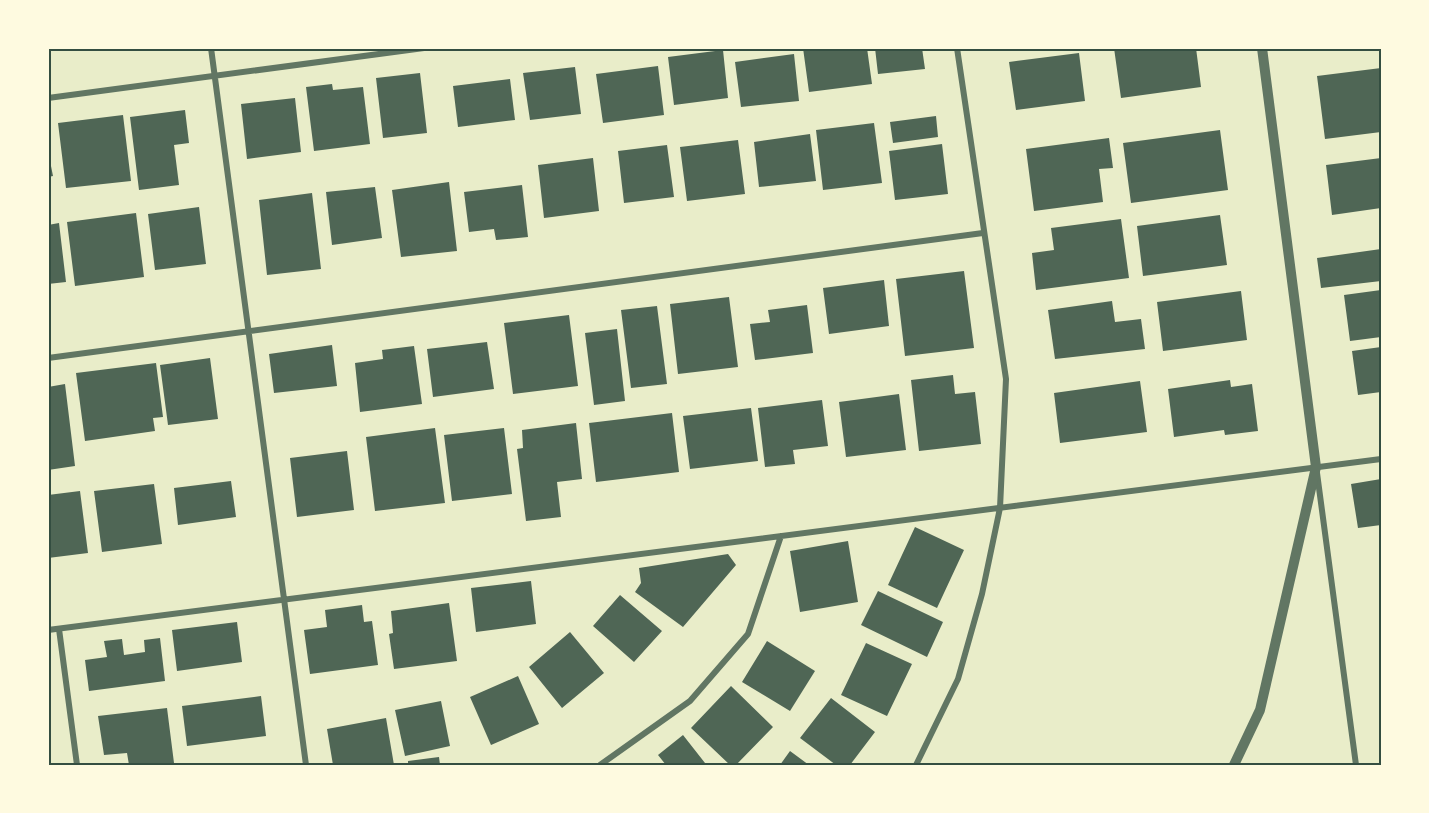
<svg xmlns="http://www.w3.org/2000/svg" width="1429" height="813" font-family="Poppins,sans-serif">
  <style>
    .building { fill: #4f6655 }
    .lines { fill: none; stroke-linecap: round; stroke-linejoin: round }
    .minor { stroke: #617663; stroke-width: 6 }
    .tertiary { stroke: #617663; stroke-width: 10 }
    .neatline { fill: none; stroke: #344e41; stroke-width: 2 }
  </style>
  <rect width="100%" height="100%" fill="#e9edc9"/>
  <!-- building -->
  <path class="building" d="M803,48h64l5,36 -63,8z
    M875,48h47l3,21 -47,5z
    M1114,48h82l5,39 -80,11z
    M723,50l5,48 -54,7 -6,-48z
    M1079,53l6,48 -69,9 -7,-48z
    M794,54l5,47 -58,6 -6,-45z
    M658,66l6,49 -61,8 -7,-49z
    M575,67l6,47 -51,6 -7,-47z
    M1381,68v64l-56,7 -8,-63z
    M420,73l7,60 -44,5 -7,-60z
    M510,79l5,41 -57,7 -5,-41z
    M332,84l1,6 30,-3 7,57 -56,7 -8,-64z
    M295,98l6,54 -54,7 -6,-55z
    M185,110l4,33 -15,2 5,40 -40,5 -9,-73z
    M123,115l8,66 -65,7 -8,-65z
    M936,116l2,21 -45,6 -3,-21z
    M874,123l8,60 -59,7 -7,-60z
    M1220,130l8,60 -97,13 -8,-60z
    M810,134l6,47 -57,6 -5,-45z
    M1109,138l4,30 -14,1 4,33 -69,9 -8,-62z
    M738,140l7,54 -58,7 -7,-54z
    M942,144l6,50 -53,6 -6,-49z
    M667,145l7,52 -50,6 -6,-52z
    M48,151l5,25 -5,1z
    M593,158l6,53 -55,7 -6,-53z
    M1381,158v50l-49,7 -6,-50z
    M449,182l8,69 -56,6 -9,-67z
    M522,185l6,52 -32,3 -2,-11 -25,3 -5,-40z
    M375,187l7,51 -50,7 -6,-53z
    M312,193l9,76 -54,6 -8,-75z
    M199,207l7,57 -51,6 -7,-56z
    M136,213l8,64 -69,9 -8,-64z
    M1220,215l7,50 -84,11 -6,-50z
    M1121,219l8,59 -93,12 -4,-37 22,-3 -3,-22z
    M59,223l7,59 -18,2v-59z
    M1381,249v32l-60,7 -4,-30z
    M964,271l10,77 -69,8 -9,-77z
    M884,280l5,46 -60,8 -6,-46z
    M1381,290v47l-31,4 -6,-46z
    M1241,291l6,49 -84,11 -6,-49z
    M729,297l9,70 -60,7 -8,-70z
    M1112,301l3,21 26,-3 4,30 -90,10 -7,-49z
    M807,305l6,48 -58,7 -5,-36 20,-2 -2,-12z
    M657,306l10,78 -36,4 -10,-78z
    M569,315l9,71 -65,8 -9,-71z
    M617,329l8,72 -31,4 -9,-72z
    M487,342l7,47 -61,8 -6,-48z
    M332,345l5,41 -63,7 -5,-39z
    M414,346l8,58 -62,8 -5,-49 28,-4 -1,-9z
    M1381,347v45l-23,3 -6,-44z
    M210,358l8,61 -50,6 -8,-60z
    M156,363l7,54 -10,1 2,13 -70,10 -9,-68z
    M953,375l2,19 20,-2 6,52 -62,7 -8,-71z
    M1230,380l1,7 21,-3 6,47 -33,4 -1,-5 -50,7 -6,-48z
    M1140,381l7,51 -87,11 -6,-50z
    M65,384l10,82 -27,4v-83z
    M899,394l7,56 -60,7 -7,-55z
    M822,400l6,46 -35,4 2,14 -30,3 -7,-59z
    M751,408l7,53 -68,8 -7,-53z
    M672,413l7,59 -83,10 -7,-59z
    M576,423l6,56 -25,3 4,35 -35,4 -9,-72 6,-1 -1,-18z
    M435,428l10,75 -70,8 -9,-74z
    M504,428l8,66 -60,7 -8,-66z
    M347,451l7,59 -57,7 -7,-59z
    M1381,479v46l-23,3 -7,-44z
    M231,481l5,36 -58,8 -4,-37z
    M154,484l8,60 -60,8 -8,-61z
    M80,491l8,62 -40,5v-63z
    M915,527l49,23 -27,58 -49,-23z
    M848,541l10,61 -58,10 -10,-61z
    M728,554l8,11 -53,62 -48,-35 6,-9 -2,-15z
    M531,581l5,43 -60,8 -5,-44z
    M878,591l65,31 -16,35 -66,-32z
    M620,595l42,36 -28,31 -41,-36z
    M449,603l8,58 -63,8 -5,-35 4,-1 -2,-22z
    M362,605l2,17 8,-1 6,44 -68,9 -6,-44 23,-3 -2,-17z
    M237,622l5,40 -65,9 -5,-41z
    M570,632l34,41 -42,35 -33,-41z
    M160,638l5,43 -76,10 -4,-31 22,-3 -3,-16 18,-2 2,16 21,-3 -1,-12z
    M767,641l48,30 -25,40 -48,-29z
    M866,643l46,21 -25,52 -46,-21z
    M518,676l21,48 -48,21 -21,-48z
    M731,686l42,41 -37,38h-6l-39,-37z
    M261,696l5,40 -79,10 -5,-40z
    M831,698l44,34 -25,33h-14l-36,-27z
    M441,701l9,45 -45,10 -10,-46z
    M167,708l7,55 -45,2 -2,-12 -23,2 -6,-39z
    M386,718l8,47h-61l-6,-36z
    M683,735l22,28 -2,2h-37l-8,-10z
    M790,751l19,14h-29z
    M439,757l1,8h-32v-4z"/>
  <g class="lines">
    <!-- minor -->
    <path class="minor" d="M211,48l95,717
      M48,98l376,-50
      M48,358l935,-125
      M1317,473l39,292
      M59,629l18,136
      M48,630l1333,-171
      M600,765l90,-64 58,-67 33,-98
      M916,765l42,-86 24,-85 18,-86 6,-129 -49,-331"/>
    <!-- tertiary -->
    <path class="tertiary" d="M1234,765l26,-55 56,-243 -54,-419"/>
  </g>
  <!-- border -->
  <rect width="1429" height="813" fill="none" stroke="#fefae0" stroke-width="99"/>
  <rect x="50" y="50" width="1330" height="714" class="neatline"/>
</svg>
